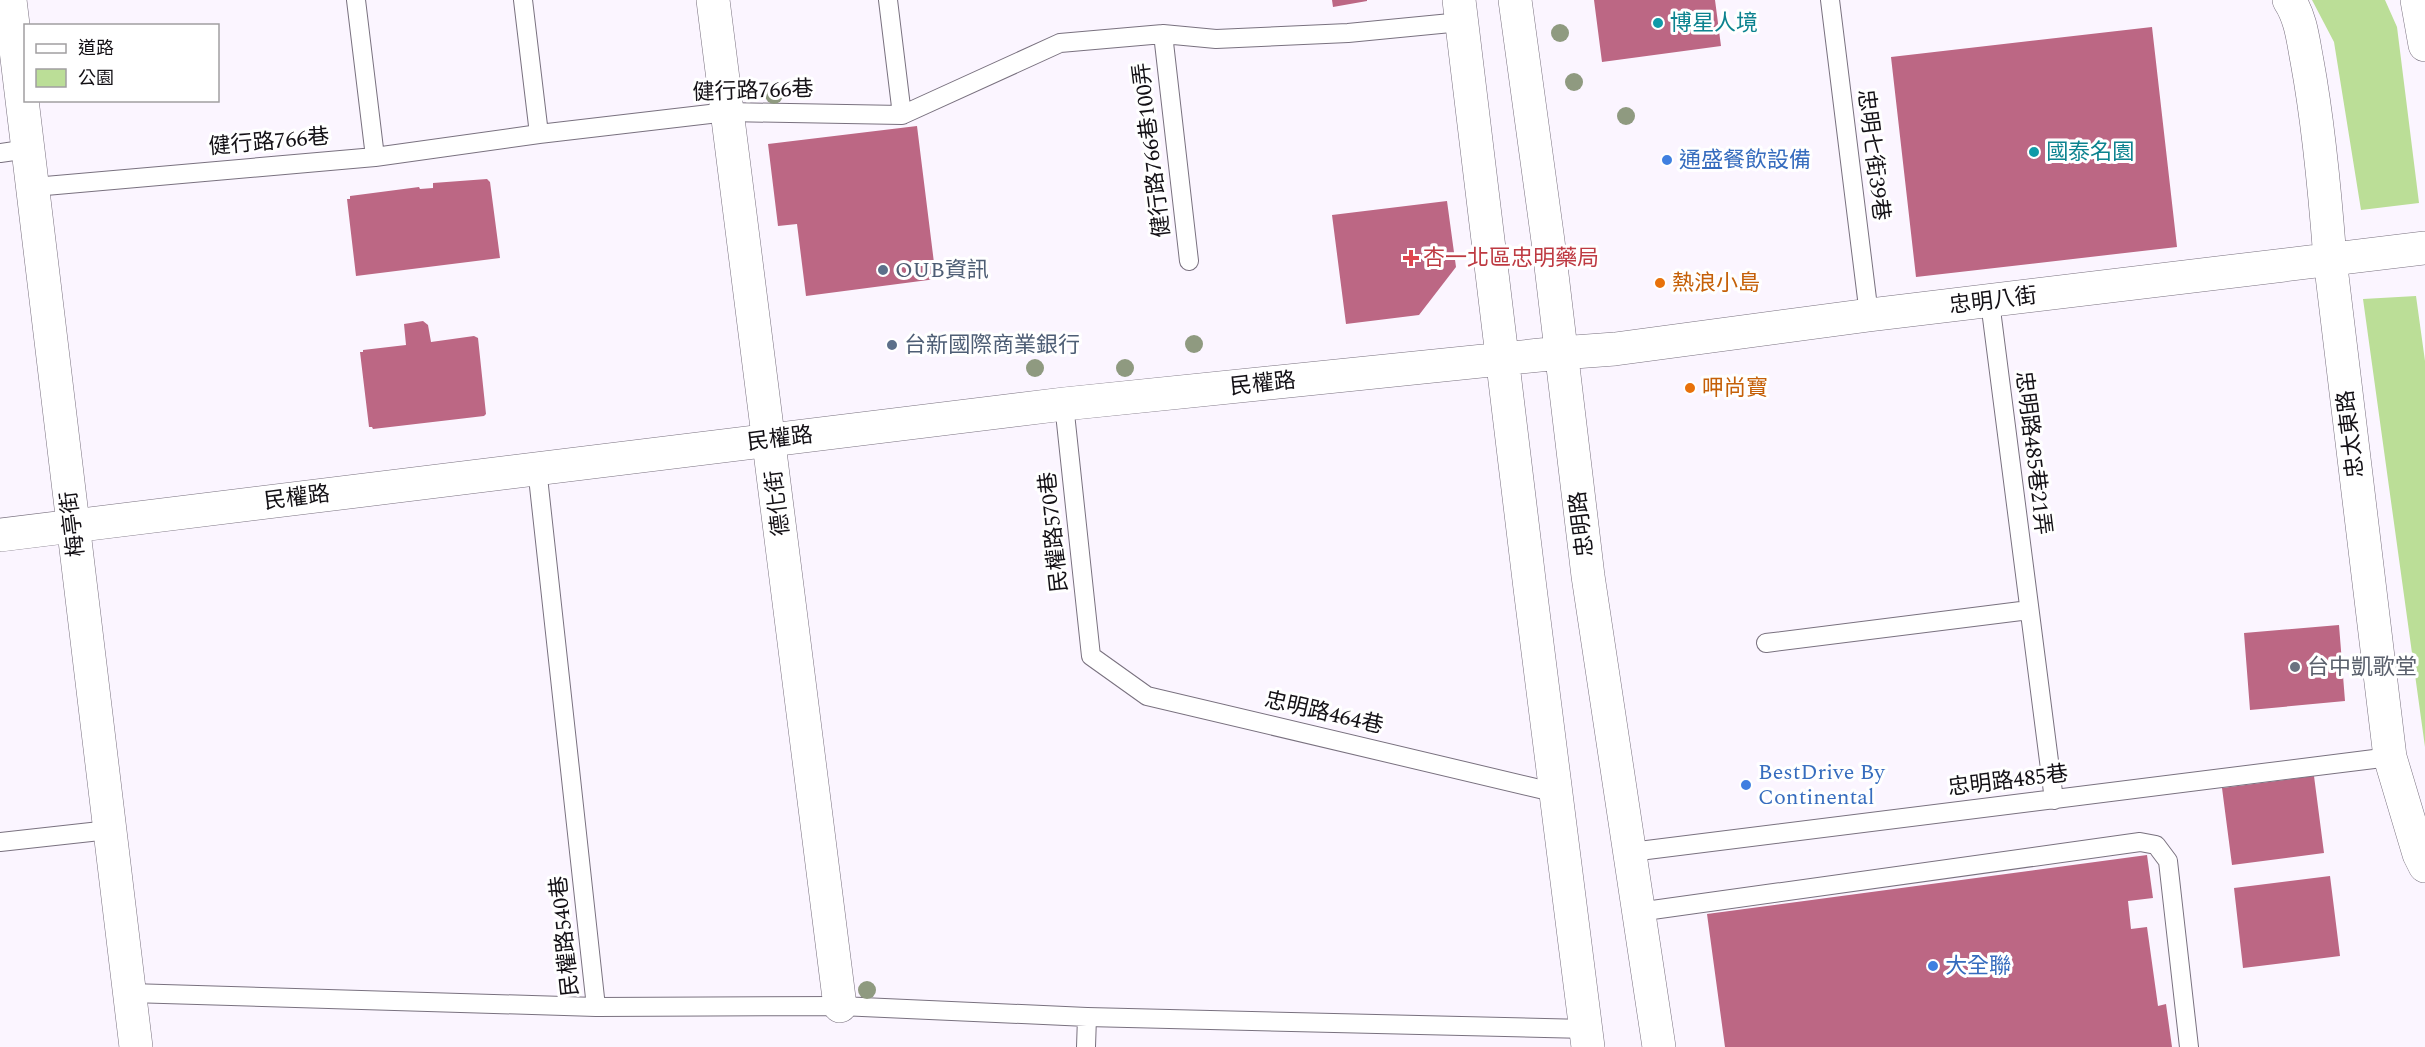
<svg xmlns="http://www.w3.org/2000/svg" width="2425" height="1047" font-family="Spectral,'Noto Sans TC',serif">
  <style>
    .green { fill: #bbde97 }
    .building { fill: #bc6784 }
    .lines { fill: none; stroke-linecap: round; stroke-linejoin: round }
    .lane-casing { stroke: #79717f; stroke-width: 20 }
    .street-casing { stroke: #79717f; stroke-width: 34 }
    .secondary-casing { stroke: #79717f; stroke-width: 34 }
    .lane { stroke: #fff; stroke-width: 18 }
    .street { stroke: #fff; stroke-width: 33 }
    .secondary { stroke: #fff; stroke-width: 33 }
    .tree { fill: #8f9a80 }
    .culture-dot { fill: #0f9aa8; stroke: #fff; stroke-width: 2 }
    .shop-dot { fill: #3f7fe0; stroke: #fff; stroke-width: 2 }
    .health-dot { fill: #e0444e; stroke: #fff; stroke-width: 2 }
    .service-dot { fill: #5c6f8a; stroke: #fff; stroke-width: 2 }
    .food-dot { fill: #e8710a; stroke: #fff; stroke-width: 2 }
    .worship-dot { fill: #6b7280; stroke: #fff; stroke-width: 2 }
    .labels { text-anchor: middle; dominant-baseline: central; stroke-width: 6; stroke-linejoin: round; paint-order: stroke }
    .culture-label { font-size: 22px; fill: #0d838f; stroke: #fff; text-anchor: start }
    .street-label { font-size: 22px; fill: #131015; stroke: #fff }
    .shop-label { font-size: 22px; fill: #366cbe; stroke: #fff; text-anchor: start }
    .health-label { font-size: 22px; fill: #be3a42; stroke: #fff; text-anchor: start }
    .service-label { font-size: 22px; fill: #4e5e75; stroke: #fff; text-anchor: start }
    .food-label { font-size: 22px; fill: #c56008; stroke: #fff; text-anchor: start }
    .worship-label { font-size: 22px; fill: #5b616d; stroke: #fff; text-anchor: start }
  </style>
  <rect width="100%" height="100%" fill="#fbf5ff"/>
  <!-- green -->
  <path class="green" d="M2312,0h73l12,27 22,176 -58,7 -27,-168z
    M2416,296l9,65v386l-62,-448z"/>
  <!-- building -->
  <path class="building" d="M1332,0h35v1l-34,6z
    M1594,0h121l6,46 -119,16z
    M2152,27l25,220 -261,30 -25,-220z
    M917,126l19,153 -130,17 -9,-72 -19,2 -10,-82z
    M487,179l3,3 10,76 -144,18 -9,-77h3v-3l69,-9 1,2 13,-1v-5z
    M1447,201l9,66 -37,48 -73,9 -14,-109z
    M423,321l5,4 3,17 43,-6 4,2 8,76 -2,2 -111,13 -1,-2h-3l-9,-75h3v-2l43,-5 -2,-21z
    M2339,625l6,76 -95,9 -6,-77z
    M2314,776l10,77 -92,12 -10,-77z
    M2147,855l6,43 -25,3 3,28 16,-2 11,79 8,-2 6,43h-447l-18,-133z
    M2330,876l10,80 -97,12 -9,-80z"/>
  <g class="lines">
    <defs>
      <path id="lane" d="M356,0l19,157
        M523,0l16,134
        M888,0l14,115
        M1830,0l39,315
        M1163,34l26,227
        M0,153l28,-4
        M34,187l341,-30 164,-23 188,-22 175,3 158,-72 103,-9 53,5 132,-6 113,-11
        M1990,302l64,498
        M1064,404l27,252 56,40 410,97
        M1766,643l263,-33
        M0,842l109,-12
        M1631,852l759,-95
        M1638,912l502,-70 16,3 12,16 21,186
        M130,993l466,14 -59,-539
        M596,1007l244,-1 247,11 499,12
        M1086,1047l1,-30"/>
      <path id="street" d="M10,0l126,1047
        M713,0l127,1006
        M2289,0c12,18 14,40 18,61 12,65 18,132 23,198l60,498 29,97 6,12
        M2417,0l8,45
        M1560,353l55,-4 254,-34 556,-67"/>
      <path id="secondary" d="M1459,0l71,588 58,459
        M1515,0l33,241 40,335 71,471
        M0,535l1064,-131 496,-51"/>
    </defs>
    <!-- lane casing -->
    <use href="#lane" class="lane-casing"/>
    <!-- street casing -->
    <use href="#street" class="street-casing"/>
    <!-- secondary casing -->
    <use href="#secondary" class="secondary-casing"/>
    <!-- lane -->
    <use href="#lane" class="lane"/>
    <!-- street -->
    <use href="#street" class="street"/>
    <!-- secondary -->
    <use href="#secondary" class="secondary"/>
  </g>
  <!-- trees -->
  <g class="tree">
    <circle cx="1560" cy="33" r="9"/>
    <circle cx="1574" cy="82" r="9"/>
    <circle cx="774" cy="95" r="9"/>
    <circle cx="1626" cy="116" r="9"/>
    <circle cx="1194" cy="344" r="9"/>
    <circle cx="1035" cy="368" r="9"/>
    <circle cx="1125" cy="368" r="9"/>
    <circle cx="867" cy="990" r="9"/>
  </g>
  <!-- markers -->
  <g class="culture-dot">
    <circle cx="1658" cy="23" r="6"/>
    <circle cx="2034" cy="152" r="6"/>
  </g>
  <g class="shop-dot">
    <circle cx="1667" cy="160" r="6"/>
    <circle cx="1746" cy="785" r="6"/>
    <circle cx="1933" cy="966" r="6"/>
  </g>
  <path class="health-dot" d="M1408 249h6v6h6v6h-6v6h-6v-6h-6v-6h6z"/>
  <g class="service-dot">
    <circle cx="883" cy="270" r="6"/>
    <circle cx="892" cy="345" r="6"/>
  </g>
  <g class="food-dot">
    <circle cx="1660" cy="283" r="6"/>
    <circle cx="1690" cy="388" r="6"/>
  </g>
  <circle class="worship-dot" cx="2295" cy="667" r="6"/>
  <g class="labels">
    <!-- culture labels -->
    <g class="culture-label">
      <text x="1670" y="23">博星人境</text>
      <text x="2046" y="152">國泰名園</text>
    </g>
    <!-- street labels -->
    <g class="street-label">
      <text transform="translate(753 91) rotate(-2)">健行路766巷</text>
      <text transform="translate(269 142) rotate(-5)">健行路766巷</text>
      <text transform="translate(1152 150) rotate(-97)">健行路766巷100弄</text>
      <text transform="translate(1873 155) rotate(83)">忠明七街39巷</text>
      <text transform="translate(1993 301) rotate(-7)">忠明八街</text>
      <text transform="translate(1263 384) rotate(-6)">民權路</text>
      <text transform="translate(2351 434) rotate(-97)">忠太東路</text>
      <text transform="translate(780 439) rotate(-7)">民權路</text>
      <text transform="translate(2033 453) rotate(83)">忠明路485巷21弄</text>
      <text transform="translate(297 498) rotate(-7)">民權路</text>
      <text transform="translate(778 503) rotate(-97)">德化街</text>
      <text transform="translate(73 524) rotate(-97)">梅亭街</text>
      <text transform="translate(1582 524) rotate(-97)">忠明路</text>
      <text transform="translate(1054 532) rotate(-96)">民權路570巷</text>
      <text transform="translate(1324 713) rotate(13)">忠明路464巷</text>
      <text transform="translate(2008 781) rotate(-7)">忠明路485巷</text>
      <text transform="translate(565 936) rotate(-96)">民權路540巷</text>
    </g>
    <!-- shop labels -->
    <g class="shop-label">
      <text x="1679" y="160">通盛餐飲設備</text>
      <text x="1758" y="772">BestDrive By<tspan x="1758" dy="25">Continental</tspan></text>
      <text x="1945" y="966">大全聯</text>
    </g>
    <!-- health labels -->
    <g class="health-label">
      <text x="1423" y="258">杏一北區忠明藥局</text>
    </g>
    <!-- service labels -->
    <g class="service-label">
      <text x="895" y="270">OUB資訊</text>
      <text x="904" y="345">台新國際商業銀行</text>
    </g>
    <!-- food labels -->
    <g class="food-label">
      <text x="1672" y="283">熱浪小島</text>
      <text x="1702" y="388">呷尚寶</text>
    </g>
    <!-- worship labels -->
    <g class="worship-label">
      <text x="2307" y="667">台中凱歌堂</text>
    </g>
  </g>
  <!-- legend -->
  <rect x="24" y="24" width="195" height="78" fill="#ffffff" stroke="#a19fa1" stroke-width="1.5"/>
  <rect x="36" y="44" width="30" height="9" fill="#ffffff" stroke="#a19fa1" stroke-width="1.5"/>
  <text x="78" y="54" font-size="18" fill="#131015">道路</text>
  <rect x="36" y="69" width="30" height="18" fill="#bbde97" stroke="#a19fa1" stroke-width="1.5"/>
  <text x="78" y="84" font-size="18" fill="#131015">公園</text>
</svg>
